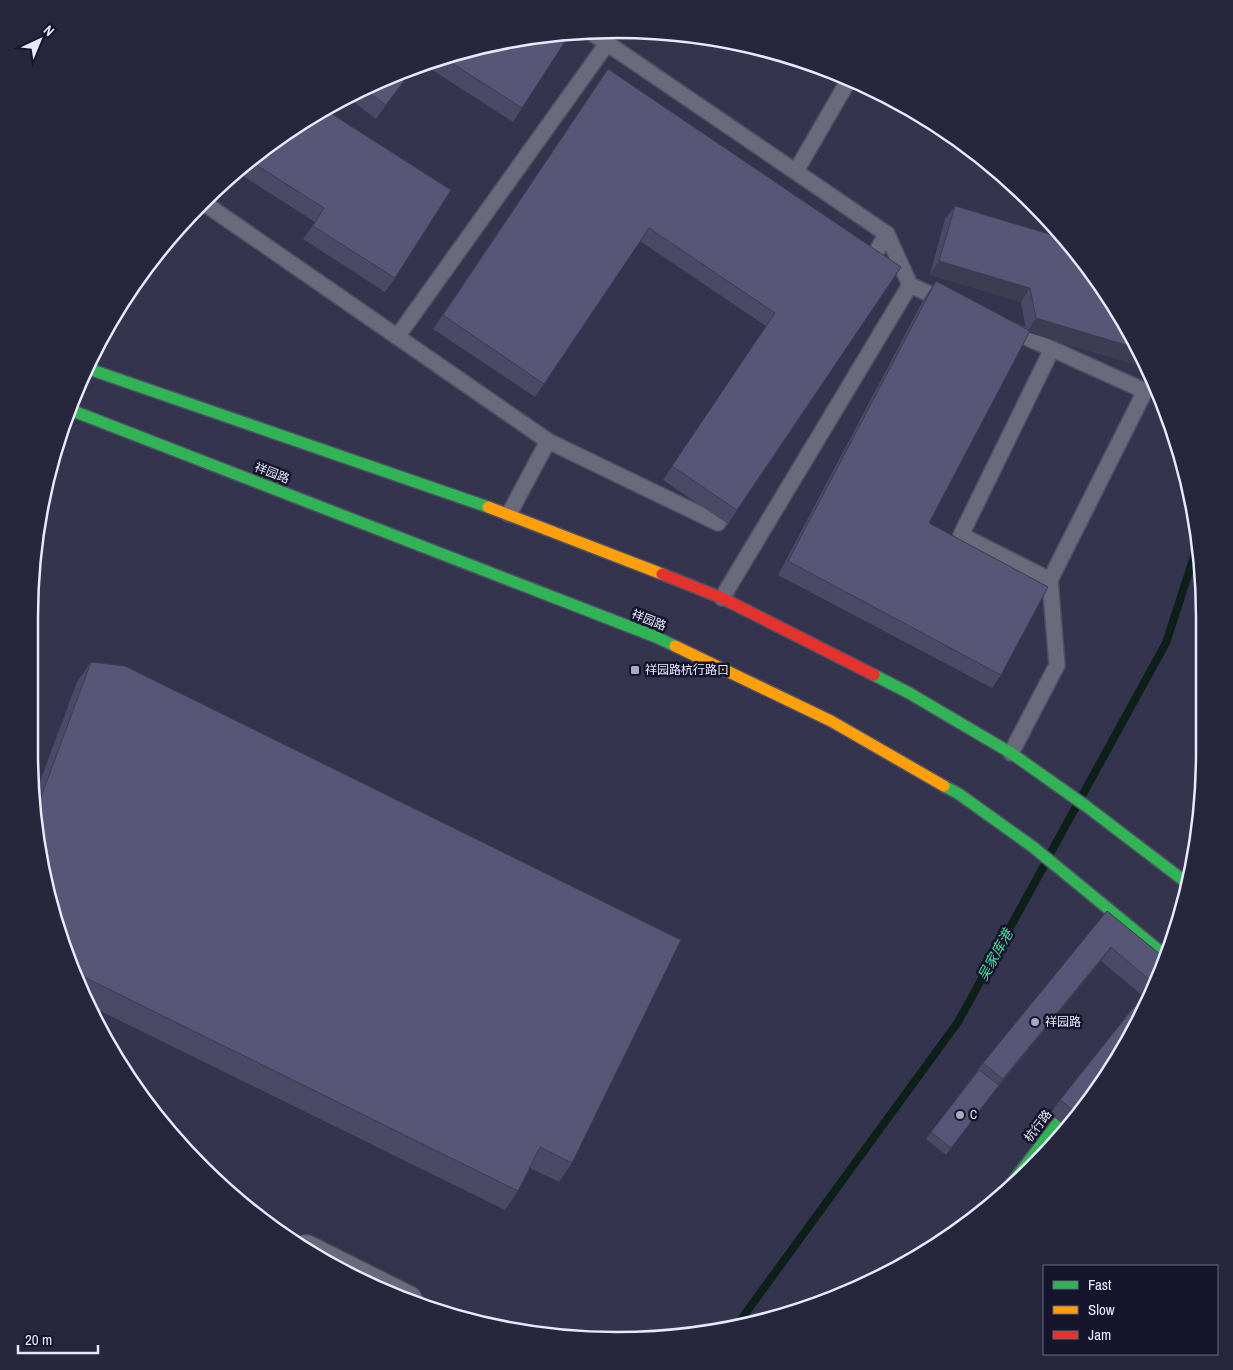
<svg xmlns="http://www.w3.org/2000/svg" width="1233" height="1370" font-family="'Archivo Narrow','Noto Sans SC',sans-serif">
  <style>
    .lines { fill: none; stroke-linecap: round; stroke-linejoin: round }
    .stream { stroke: #0d1f19; stroke-width: 8 }
    .lane-casing { stroke: #505065; stroke-width: 18 }
    .street-casing { stroke: #505065; stroke-width: 30 }
    .fast-casing { stroke: #505065; stroke-width: 14 }
    .slow-casing { stroke: #505065; stroke-width: 14 }
    .jam-casing { stroke: #505065; stroke-width: 14 }
    .lane { stroke: #696a7c; stroke-width: 15 }
    .street { stroke: #696a7c; stroke-width: 28 }
    .fast { stroke: #30b455; stroke-width: 11 }
    .slow { stroke: #ff9f0a; stroke-width: 11 }
    .jam { stroke: #e5322d; stroke-width: 11 }
    .wall { fill: #4b4a66 }
    .shaded-wall { fill: #3d3c53 }
    .building { fill: #575677; stroke: #3d3c53 }
    .poi-dot { fill: #a8aac0; stroke: #15152b; stroke-width: 2 }
    .labels { text-anchor: middle; dominant-baseline: central; stroke-width: 5; stroke-linejoin: round; paint-order: stroke }
    .street-label { font-size: 12px; fill: #e7e9fd; stroke: #15152b }
    .poi-label { font-size: 12px; fill: #e7e9fd; stroke: #15152b; text-anchor: start }
    .water-label { font-size: 14px; font-style: italic; fill: #48e1a1; stroke: #15152b }
    .rim { fill: none; stroke: #e7e9fd; stroke-width: 2.5 }
  </style>
  <rect width="100%" height="100%" fill="#34344f"/>
  <g class="lines">
    <!-- stream -->
    <path class="stream" d="M1050,854l116,-211 31,-96
      M734,1329l224,-307 87,-158"/>
    <defs>
      <path id="lane" d="M589,31l298,203 23,51
        M796,171l54,-93
        M201,201l347,240 -39,73
        M867,267l20,-33
        M1010,330l135,61 -95,189 7,85 -46,88
        M397,337l209,-292
        M548,441l170,82 13,-22
        M1050,580l-89,-45 91,-186
        M722,598l188,-313 35,16"/>
      <path id="street" d="M306,1249l102,51"/>
      <path id="fast" d="M86,368l402,139
        M68,409l588,228 19,9
        M874,675l35,18 102,60 75,53 101,77
        M944,786l15,8 74,53 134,110
        M1009,1187l73,-96"/>
      <path id="slow" d="M488,507l174,67
        M675,646l156,75 113,65"/>
      <path id="jam" d="M662,574l60,24 152,77"/>
    </defs>
    <!-- lane casing -->
    <use href="#lane" class="lane-casing"/>
    <!-- street casing -->
    <use href="#street" class="street-casing"/>
    <!-- fast casing -->
    <use href="#fast" class="fast-casing"/>
    <!-- slow casing -->
    <use href="#slow" class="slow-casing"/>
    <!-- jam casing -->
    <use href="#jam" class="jam-casing"/>
    <!-- lane -->
    <use href="#lane" class="lane"/>
    <!-- street -->
    <use href="#street" class="street"/>
    <!-- fast -->
    <use href="#fast" class="fast"/>
    <!-- slow -->
    <use href="#slow" class="slow"/>
    <!-- jam -->
    <use href="#jam" class="jam"/>
  </g>
  <!-- wall -->
  <path class="wall" d="M502,40l20,68 -9,14 -90,-58z
    M391,74l9,12 -24,33 -29,-22z
    M599,82l302,185 -173,257 -65,-44 103,-154 -126,-85 -105,156 -102,-68z
    M290,128l105,150 -10,14 -82,-53 12,-17 -78,-50z
    M955,206l186,160 -112,-33 -100,190 72,152 -9,13 -214,-113 148,-280 10,-14 90,48 -5,-27 -91,-27 15,-56z
    M91,662l481,501 -13,19 -29,-14 -12,23 -13,19 -419,-206 -46,-136 -7,-68 44,-118z
    M1107,911l59,48 -40,88 -58,81 -18,-14 10,-14 83,-104 -42,-35 -107,131 -48,63 -20,-16 57,-76z"/>
  <!-- shaded-wall -->
  <path class="shaded-wall" d="M939,261l91,27 -9,14 -91,-27z
    M1036,318l100,30 8,14 -3,4 -114,-34z
    M1111,947l-10,14 -107,131 -48,63 57,-76z"/>
  <!-- building -->
  <path class="building" d="M557,35l9,5 -44,68 -78,-50 58,-18z
    M405,69l5,4 -24,32 -23,-16 28,-15z
    M608,69l293,198 -164,243 -65,-44 103,-153 -126,-85 -105,156 -101,-69z
    M324,109l127,81 -56,88 -82,-52 11,-18 -74,-47 40,-33z
    M955,206l107,32 43,52 31,58 -100,-30 -6,-30 -91,-27z
    M936,281l94,50 -101,192 119,64 -47,88 -213,-114z
    M91,662l34,4 556,274 -109,223 -32,-16 -22,44 -442,-218 -36,-105 -5,-55z
    M1107,911l59,48 -40,88 -48,67 -18,-14 93,-117 -42,-36 -108,132 -20,-16z
    M979,1070l20,15 -48,63 -20,-16z"/>
  <!-- markers -->
  <g class="poi-dot">
    <rect x="630" y="665" width="10" height="10" rx="2.5"/>
    <circle cx="1035" cy="1022" r="5"/>
    <circle cx="960" cy="1115" r="5"/>
  </g>
  <g class="labels">
    <!-- street labels -->
    <g class="street-label">
      <text transform="translate(272 473) rotate(21)">祥园路</text>
      <text transform="translate(649 620) rotate(22)">祥园路</text>
      <text transform="translate(1038 1126) rotate(-53)">杭行路</text>
    </g>
    <!-- poi labels -->
    <g class="poi-label">
      <text x="645" y="670">祥园路杭行路口</text>
      <text x="1045" y="1022">祥园路</text>
      <text x="970" y="1115">C</text>
    </g>
    <!-- water labels -->
    <g class="water-label">
      <text transform="translate(995 955) rotate(-61)">吴家库港</text>
    </g>
  </g>
  <!-- crop -->
  <path d="M0 0H1233V1370H0ZM617 38H617A579 579 0 0 1 1196 617V753A579 579 0 0 1 617 1332H617A579 579 0 0 1 38 753V617A579 579 0 0 1 617 38Z" fill="#26263c" fill-rule="evenodd"/>
  <path class="rim" d="M617 38H617A579 579 0 0 1 1196 617V753A579 579 0 0 1 617 1332H617A579 579 0 0 1 38 753V617A579 579 0 0 1 617 38Z"/>
  <!-- legend -->
  <rect x="1043" y="1265" width="175" height="90" fill="#15152b" stroke="#696a7f"/>
  <rect x="1053" y="1281" width="25" height="8" fill="#30b455" stroke="#696a7f"/>
  <text x="1088" y="1290" font-size="15" fill="#e7e9fd">Fast</text>
  <rect x="1053" y="1306" width="25" height="8" fill="#ff9f0a" stroke="#696a7f"/>
  <text x="1088" y="1315" font-size="15" fill="#e7e9fd">Slow</text>
  <rect x="1053" y="1331" width="25" height="8" fill="#e5322d" stroke="#696a7f"/>
  <text x="1088" y="1340" font-size="15" fill="#e7e9fd">Jam</text>
  <!-- north arrow -->
  <g transform="translate(40 40) rotate(44)" stroke="#15152b" stroke-width="4" paint-order="stroke">
  <path d="M0-4L9 19L0 12L-9 19Z" fill="#e7e9fd"/>
  <text y="-8" font-size="14" font-weight="bold" text-anchor="middle" fill="#e7e9fd">N</text>
  </g>
  <!-- scale -->
  <path d="M18 1345v8h80v-8" fill="none" stroke="#e7e9fd" stroke-width="2.5"/>
  <text x="25" y="1345" font-size="15" fill="#e7e9fd" stroke="#15152b" stroke-width="4" paint-order="stroke">20 m</text>
</svg>
